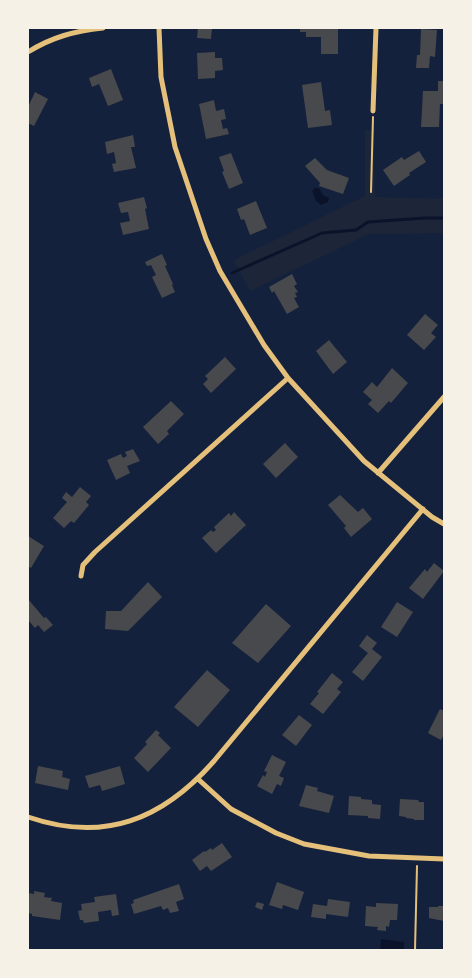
<svg xmlns="http://www.w3.org/2000/svg" width="472" height="978" font-family="Inter,sans-serif">
  <style>
    .green { fill: #1d2539 }
    .water { fill: #0b132b }
    .lines { fill: none; stroke-linecap: round; stroke-linejoin: round }
    .stream { stroke: #0b132b; stroke-width: 3 }
    .building { fill: #48494c }
    .path { stroke: #e5c07b; stroke-width: 2 }
    .minor { stroke: #e5c07b; stroke-width: 5 }
  </style>
  <rect width="100%" height="100%" fill="#14213d"/>
  <!-- green -->
  <path class="green" d="M365,130l8,1 2,66 69,2v34l-75,1 -119,57 -16,-31 131,-64z"/>
  <!-- water -->
  <path class="water" d="M315,188h4l4,7 6,3 -1,4 -7,3 -5,-4 -4,-10z
    M381,939l23,3v8h-24z"/>
  <g class="lines">
    <!-- stream -->
    <path class="stream" d="M232,273l90,-40 34,-3 12,-8 57,-4h19"/>
  </g>
  <!-- building -->
  <path class="building" d="M198,28h14l-1,11 -14,-1z
    M300,28h38v26h-17v-17h-15v-5h-6z
    M421,29l16,1 -2,27 -5,-1 -1,12h-13l1,-13h3z
    M215,52v6h7l1,12 -8,1v7l-17,1 -1,-26z
    M111,69l12,31 -15,6 -9,-22 -7,3 -3,-9z
    M438,81h6l-1,23h-3l-1,23h-18l2,-36h15z
    M321,82l4,29 5,-1 2,15 -24,3 -6,-43z
    M35,92l13,7 -14,27 -6,-3v-16z
    M214,100l2,11 8,-2 2,10 -5,1 2,9 4,-1 2,6 -23,5 -7,-35z
    M133,135l2,12h-4l5,21 -22,4 -2,-8 4,-1 -2,-11 -7,2 -2,-12z
    M419,151l7,11 -17,11 1,2 -16,11 -11,-16 19,-13 2,3z
    M231,153l12,30 -14,6 -7,-17 2,-1 -5,-14z
    M315,158l12,12 22,8 -6,16 -24,-8 1,-3 -15,-17z
    M144,197l3,11 -2,1 4,20 -26,6 -3,-12 10,-2 -2,-9 -7,1 -3,-10z
    M256,201l11,27 -17,7 -6,-16 -3,1 -4,-11z
    M162,254l5,11 -2,1 8,18 -1,1 3,7 -13,6 -10,-21 4,-2 -5,-10 -4,1 -2,-4z
    M292,274l5,10 -3,2 4,6 -3,1 2,4 -3,1 5,9 -12,7 -13,-23 -2,2 -3,-6z
    M425,314l13,11 -7,8 5,4 -12,13 -17,-15z
    M329,340l18,22 -14,12 -17,-23z
    M225,357l11,12 -25,24 -8,-9 5,-5 -3,-3z
    M392,368l16,15 -17,20 -2,-2 -11,12 -10,-9 4,-4 -9,-8 9,-10 5,5z
    M171,401l13,13 -17,17 2,3 -11,10 -15,-17z
    M285,443l13,14 -22,21 -13,-14z
    M133,449l7,12 -13,5 3,7 -14,7 -9,-20 14,-6 2,4 4,-2 -2,-4z
    M80,487l11,9 -5,6 3,3 -15,18 -3,-2 -7,7 -11,-10 14,-16 -5,-4 4,-6 6,5z
    M340,495l18,17 5,-4 9,11 -21,18 -7,-9 2,-2 -18,-21z
    M234,512l12,13 -30,28 -14,-15 9,-8 2,2 3,-2 -2,-3 15,-14 2,3z
    M28,536l16,10 -13,22 -3,-2z
    M434,563l10,8 -21,28 -14,-11 16,-19 2,3z
    M148,582l14,15 -34,34 -23,-2 1,-18h15z
    M28,599l16,19 2,-1 7,8 -9,7 -6,-7 -3,3 -7,-8z
    M397,602l16,10 -16,25 -16,-10z
    M266,604l25,22 -33,37 -26,-20z
    M367,635l10,8 -5,6 10,8 -19,24 -11,-9 16,-19 -9,-7z
    M207,670l23,20 -32,37 -24,-20z
    M332,673l11,9 -6,7 4,3 -18,22 -13,-10 9,-11 -2,-1z
    M440,709l4,2v26l-1,-1 -2,4 -13,-7z
    M299,715l13,10 -16,21 -14,-11z
    M156,730l4,3 -2,2 13,13 -23,24 -14,-14 13,-14 -2,-2z
    M272,755l14,7 -7,14 5,2 -3,8 -4,-2 -5,10 -15,-8 6,-11 2,2 2,-5 -3,-1z
    M38,766l25,5 -1,6 8,2 -2,11 -33,-7z
    M120,766l5,18 -23,7 -2,-6 -11,3 -4,-12z
    M306,785l12,3 -1,3 17,5 -5,17 -30,-7z
    M349,796l12,1v2l11,1v4l9,1 -1,14 -12,-1v-2l-20,-1z
    M400,799l18,1 1,2h5v18h-10v-1l-8,-1v-1l-7,-1z
    M222,843l10,14 -21,14 -4,-5 -7,5 -8,-11 12,-9 1,1 6,-4 1,2z
    M277,882l27,10 -6,18 -15,-5 -1,4 -13,-4z
    M179,884l5,15 -8,3 3,9 -9,2 -2,-5 -5,2 -2,-4 -27,8 -3,-10 3,-1 -1,-3z
    M34,891l11,2 -1,4 8,1 -1,3 11,2 -2,17 -28,-4v-2l-4,-1v-20l6,1z
    M116,894l3,21 -7,1 -1,-6 -13,2 1,9 -15,2 -1,-3h-3l-2,-9 4,-1 -1,-6 14,-2 -1,-5z
    M328,899l22,3 -2,15 -22,-3v5l-15,-2 2,-13 14,2z
    M257,902l7,2 -2,6 -7,-3z
    M376,903l22,1 -1,16h-7l-1,7 -3,-1v5l-9,-1 1,-3 -13,-1 1,-20 10,1z
    M438,906h6v15l-15,-3v-11h9z"/>
  <g class="lines">
    <!-- path -->
    <path class="path" d="M371,192l2,-75
      M415,950l2,-84"/>
    <!-- minor -->
    <path class="minor" d="M159,28l2,49 14,70 31,92 14,32 44,74 24,33 76,83 68,56 12,7
      M28,52c24,-15 47,-21 75,-24
      M373,111l3,-83
      M378,473l66,-76
      M81,576l2,-11 12,-13 193,-174
      M198,779l33,30 45,24 28,11 65,12 75,3
      M28,817c76,26 134,3 186,-56l209,-252"/>
  </g>
  <!-- border -->
  <rect width="472" height="978" fill="none" stroke="#f6f1e7" stroke-width="58"/>
</svg>
